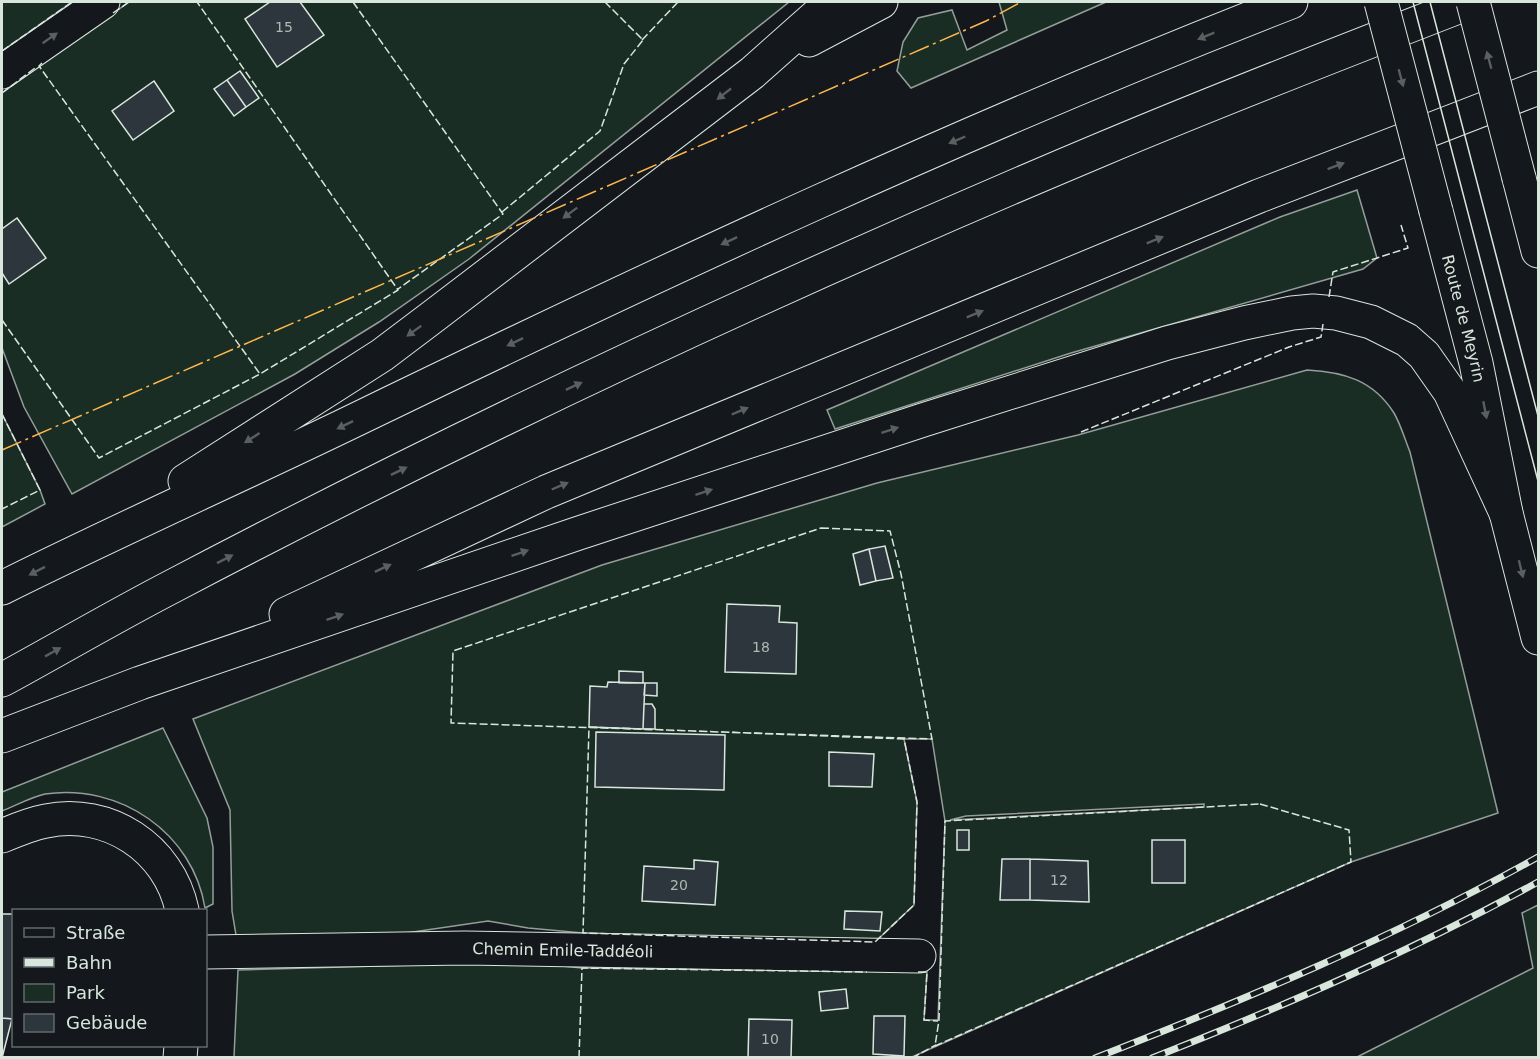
<svg xmlns="http://www.w3.org/2000/svg" width="1540" height="1059" font-family="'DejaVu Sans',sans-serif">
  <style>
    .green { fill: #1a2d24; stroke: #939e99; stroke-width: 1.5; fill-rule: evenodd }
    .building { fill: #2c363c; stroke: #d8e6dc; stroke-width: 1.5 }
    .lines { fill: none; stroke-linecap: round; stroke-linejoin: round }
    .minor-casing { stroke: #d8e6dc; stroke-width: 35 }
    .major-casing { stroke: #d8e6dc; stroke-width: 35 }
    .highway-casing { stroke: #d8e6dc; stroke-width: 35 }
    .minor { stroke: #14181c; stroke-width: 33 }
    .major { stroke: #14181c; stroke-width: 33 }
    .highway { stroke: #14181c; stroke-width: 33 }
    .tram { stroke: #d8e6dc; stroke-width: 1.5 }
    .rail-casing { stroke: #d8e6dc; stroke-width: 7 }
    .rail { stroke: #14181c; stroke-width: 4.5; stroke-dasharray: 14; stroke-linecap: butt }
    .major-bridge-casing { stroke: #d8e6dc; stroke-width: 35; stroke-linecap: butt }
    .major-bridge { stroke: #14181c; stroke-width: 33 }
    .fence { stroke: #d8e6dc; stroke-width: 1.5; stroke-dasharray: 8 3; stroke-linecap: butt }
    .power { stroke: #ffb74d; stroke-width: 1.5; stroke-dasharray: 21 4.5 3 4.5; stroke-linecap: butt }
    .oneway { fill: #59605f }
    .labels { text-anchor: middle; dominant-baseline: central; stroke-width: 4.5; stroke-linejoin: round; paint-order: stroke }
    .number-label { font-size: 14px; fill: #adbab4 }
    .street-label { font-size: 16px; fill: #d8e6dc; stroke: #14181c }
  </style>
  <rect width="100%" height="100%" fill="#14181c"/>
  <!-- green -->
  <path class="green" d="M2,2h70l-70,49z
    M129,2h660l-320,257 -90,63 -84,52 -223,120 -48,-87 -22,-59v-255z
    M999,2h107l-195,86 -14,-17 6,-29 15,-24 34,-8 15,40 40,-20z
    M1357,190l20,68 -14,11 -292,84 -236,76 -8,-19 453,-193z
    M1307,370c37,2 66,10 87,43 7,12 11,27 16,39l88,361 -147,49 -439,195h-678l4,-87 284,-8 60,6 345,4 -3,48h14l7,-199 -13,-82h-28l13,63 -3,103 -39,37 -292,-9 -55,-5 -40,-7 -82,12 -170,2 -4,-24 -2,-101 -37,-91 409,-154 275,-82 201,-48zM1204,804v3l-254,13 16,-4z
    M2,414l38,76 5,14 -43,23z
    M163,728l44,90 6,29v57l-8,4c-12,-75 -85,-125 -160,-114 -14,3 -30,12 -43,17v-19z
    M1538,905v152h-181l176,-89 -11,-55z"/>
  <!-- building -->
  <path class="building" d="M270,2h30l24,33 -47,32 -32,-48z
    M240,71l19,27 -13,9 -19,-27z
    M227,80l19,27 -12,9 -20,-27z
    M154,81l20,30 -41,29 -21,-29z
    M17,218l29,40 -37,26 -7,-11v-44z
    M885,546l8,32 -17,3 -7,-32z
    M869,549l7,32 -16,4 -7,-31z
    M727,604l53,2 -1,16 18,1 -1,51 -71,-2z
    M619,671l24,1v11h-24z
    M608,682l37,1 -2,46 -54,-2 1,-41 17,1z
    M645,683h12v13l-13,-1z
    M644,704h8l3,5v20h-12z
    M596,732l129,3 -1,55 -129,-3z
    M829,752l45,2 -2,33 -43,-1z
    M957,830h12v20h-12z
    M1152,840h33v43h-33z
    M1002,859h28v41h-30z
    M1030,859l58,2 1,41 -59,-2z
    M694,860l24,2 -3,43 -73,-4 2,-35 50,3z
    M845,911l37,1 -2,19 -36,-2z
    M2,914h12v105l-12,-1z
    M846,989l2,19 -27,3 -2,-19z
    M874,1016h31l-1,40 -31,-2z
    M2,1018l10,1 -10,39z
    M749,1019l43,1 -1,38h-43z"/>
  <g class="lines">
    <defs>
      <g id="minor">
        <path d="M2,72l101,-70"/>
        <path d="M2,836c14,-6 28,-12 44,-15 62,-13 123,27 136,89"/>
        <path id="s1" d="M206,952l259,-4 454,8"/>
        <path d="M180,1058l1,-12"/>
      </g>
      <g id="major">
        <path d="M1519,178l19,73"/>
        <path id="s2" d="M1436,211l40,152 30,150 32,125"/>
      </g>
      <path id="highway" d="M809,40l72,-38
        M185,481l197,-126 49,-37 321,-245 80,-71
        M2,588c114,-57 231,-109 347,-165 309,-150 621,-296 942,-421
        M286,614l260,-122 713,-296 279,-108
        M2,680c57,-31 113,-64 171,-94 302,-159 613,-304 927,-436 123,-52 247,-100 371,-148
        M2,736l138,-53 436,-149 347,-114 244,-77 77,-20 48,-10 21,-2 23,2 35,9 36,18 17,15 26,37 56,121"/>
    </defs>
    <!-- minor casing -->
    <use href="#minor" class="minor-casing"/>
    <!-- major casing -->
    <use href="#major" class="major-casing"/>
    <!-- highway casing -->
    <use href="#highway" class="highway-casing"/>
    <!-- minor -->
    <use href="#minor" class="minor"/>
    <!-- major -->
    <use href="#major" class="major"/>
    <!-- highway -->
    <use href="#highway" class="highway"/>
    <!-- tram -->
    <path class="tram" d="M1413,2l125,479
      M1430,2l108,414"/>
    <defs>
      <path id="rail" d="M1095,1058c152,-59 301,-122 443,-201
        M1152,1058c132,-52 262,-108 386,-176"/>
    </defs>
    <!-- rail casing -->
    <use href="#rail" class="rail-casing"/>
    <!-- rail -->
    <use href="#rail" class="rail"/>
    <defs>
      <path id="major-bridge" d="M1381,2l55,209
        M1473,2l46,176"/>
    </defs>
    <!-- major-bridge casing -->
    <use href="#major-bridge" class="major-bridge-casing"/>
    <!-- major-bridge -->
    <use href="#major-bridge" class="major-bridge"/>
    <!-- fence -->
    <path class="fence" d="M353,2l150,212 -105,75
      M113,13l16,-11
      M642,40l36,-38
      M2,51l70,-49
      M42,63l-3,3 221,308 138,-84 -201,-288
      M2,93l33,-25
      M502,212l98,-81 24,-67 19,-24 -38,-38
      M1329,297l4,-25 75,-24 -7,-23
      M2,320l97,138 161,-84
      M2,414l38,76 -38,19
      M1081,432l208,-85 32,-10 2,-13
      M821,528l69,3 11,43 31,165 -481,-16 2,-72z
      M589,727l315,12 13,63 -3,103 -39,37 -292,-9z
      M1260,804l89,26 2,32 -416,184 4,-26 6,-199z
      M918,972h9l-3,48 14,1
      M579,1058l3,-90 285,4
      M912,1058l24,-13
      M1357,1058h2"/>
    <!-- power -->
    <path class="power" d="M2,450l984,-429 35,-19"/>
  </g>
  <!-- one-way arrows -->
  <defs><path id="oneway-solid" d="M-6-.8H1V-3.2L6.5 0L1 3.2V.8H-6Z" transform="scale(1.5)"/></defs>
  <g class="oneway">
    <use href="#oneway-solid" transform="translate(1206 36) rotate(158)"/>
    <use href="#oneway-solid" transform="translate(50 38) rotate(-35)"/>
    <use href="#oneway-solid" transform="translate(1489 60) rotate(-105)"/>
    <use href="#oneway-solid" transform="translate(1401 78) rotate(75)"/>
    <use href="#oneway-solid" transform="translate(724 94) rotate(142)"/>
    <use href="#oneway-solid" transform="translate(957 140) rotate(157)"/>
    <use href="#oneway-solid" transform="translate(1336 166) rotate(-21)"/>
    <use href="#oneway-solid" transform="translate(570 213) rotate(143)"/>
    <use href="#oneway-solid" transform="translate(1155 240) rotate(-22)"/>
    <use href="#oneway-solid" transform="translate(729 241) rotate(155)"/>
    <use href="#oneway-solid" transform="translate(975 314) rotate(-22)"/>
    <use href="#oneway-solid" transform="translate(414 331) rotate(144)"/>
    <use href="#oneway-solid" transform="translate(515 342) rotate(154)"/>
    <use href="#oneway-solid" transform="translate(574 386) rotate(-25)"/>
    <use href="#oneway-solid" transform="translate(1485 410) rotate(79)"/>
    <use href="#oneway-solid" transform="translate(740 411) rotate(-23)"/>
    <use href="#oneway-solid" transform="translate(345 425) rotate(154)"/>
    <use href="#oneway-solid" transform="translate(890 430) rotate(-18)"/>
    <use href="#oneway-solid" transform="translate(252 438) rotate(147)"/>
    <use href="#oneway-solid" transform="translate(399 471) rotate(-26)"/>
    <use href="#oneway-solid" transform="translate(560 486) rotate(-23)"/>
    <use href="#oneway-solid" transform="translate(704 492) rotate(-18)"/>
    <use href="#oneway-solid" transform="translate(520 553) rotate(-19)"/>
    <use href="#oneway-solid" transform="translate(225 559) rotate(-27)"/>
    <use href="#oneway-solid" transform="translate(383 568) rotate(-25)"/>
    <use href="#oneway-solid" transform="translate(1521 569) rotate(76)"/>
    <use href="#oneway-solid" transform="translate(37 571) rotate(153)"/>
    <use href="#oneway-solid" transform="translate(335 617) rotate(-19)"/>
    <use href="#oneway-solid" transform="translate(53 652) rotate(-29)"/>
  </g>
  <g class="labels">
    <!-- number labels -->
    <g class="number-label">
      <text x="284" y="27">15</text>
      <text x="761" y="647">18</text>
      <text x="1059" y="880">12</text>
      <text x="679" y="885">20</text>
      <text x="770" y="1039">10</text>
    </g>
    <!-- street labels -->
    <g class="street-label">
      <text stroke="none"><textPath href="#s2" startOffset="111">Route de Meyrin</textPath></text>
      <text stroke="none"><textPath href="#s1" startOffset="357">Chemin Emile-Taddéoli</textPath></text>
    </g>
  </g>
  <!-- border -->
  <rect width="1540" height="1059" fill="none" stroke="#d8e6dc" stroke-width="6"/>
  <!-- legend -->
  <rect x="12" y="909" width="195" height="138" fill="#14181c" stroke="#626a69" stroke-width="1.5"/>
  <rect x="24" y="928" width="30" height="9" fill="#14181c" stroke="#626a69" stroke-width="1.5"/>
  <text x="66" y="939" font-size="18" fill="#d8e6dc">Straße</text>
  <rect x="24" y="958" width="30" height="9" fill="#d8e6dc" stroke="#626a69" stroke-width="1.5"/>
  <text x="66" y="969" font-size="18" fill="#d8e6dc">Bahn</text>
  <rect x="24" y="984" width="30" height="18" fill="#1a2d24" stroke="#626a69" stroke-width="1.5"/>
  <text x="66" y="999" font-size="18" fill="#d8e6dc">Park</text>
  <rect x="24" y="1014" width="30" height="18" fill="#2c363c" stroke="#626a69" stroke-width="1.5"/>
  <text x="66" y="1029" font-size="18" fill="#d8e6dc">Gebäude</text>
</svg>
